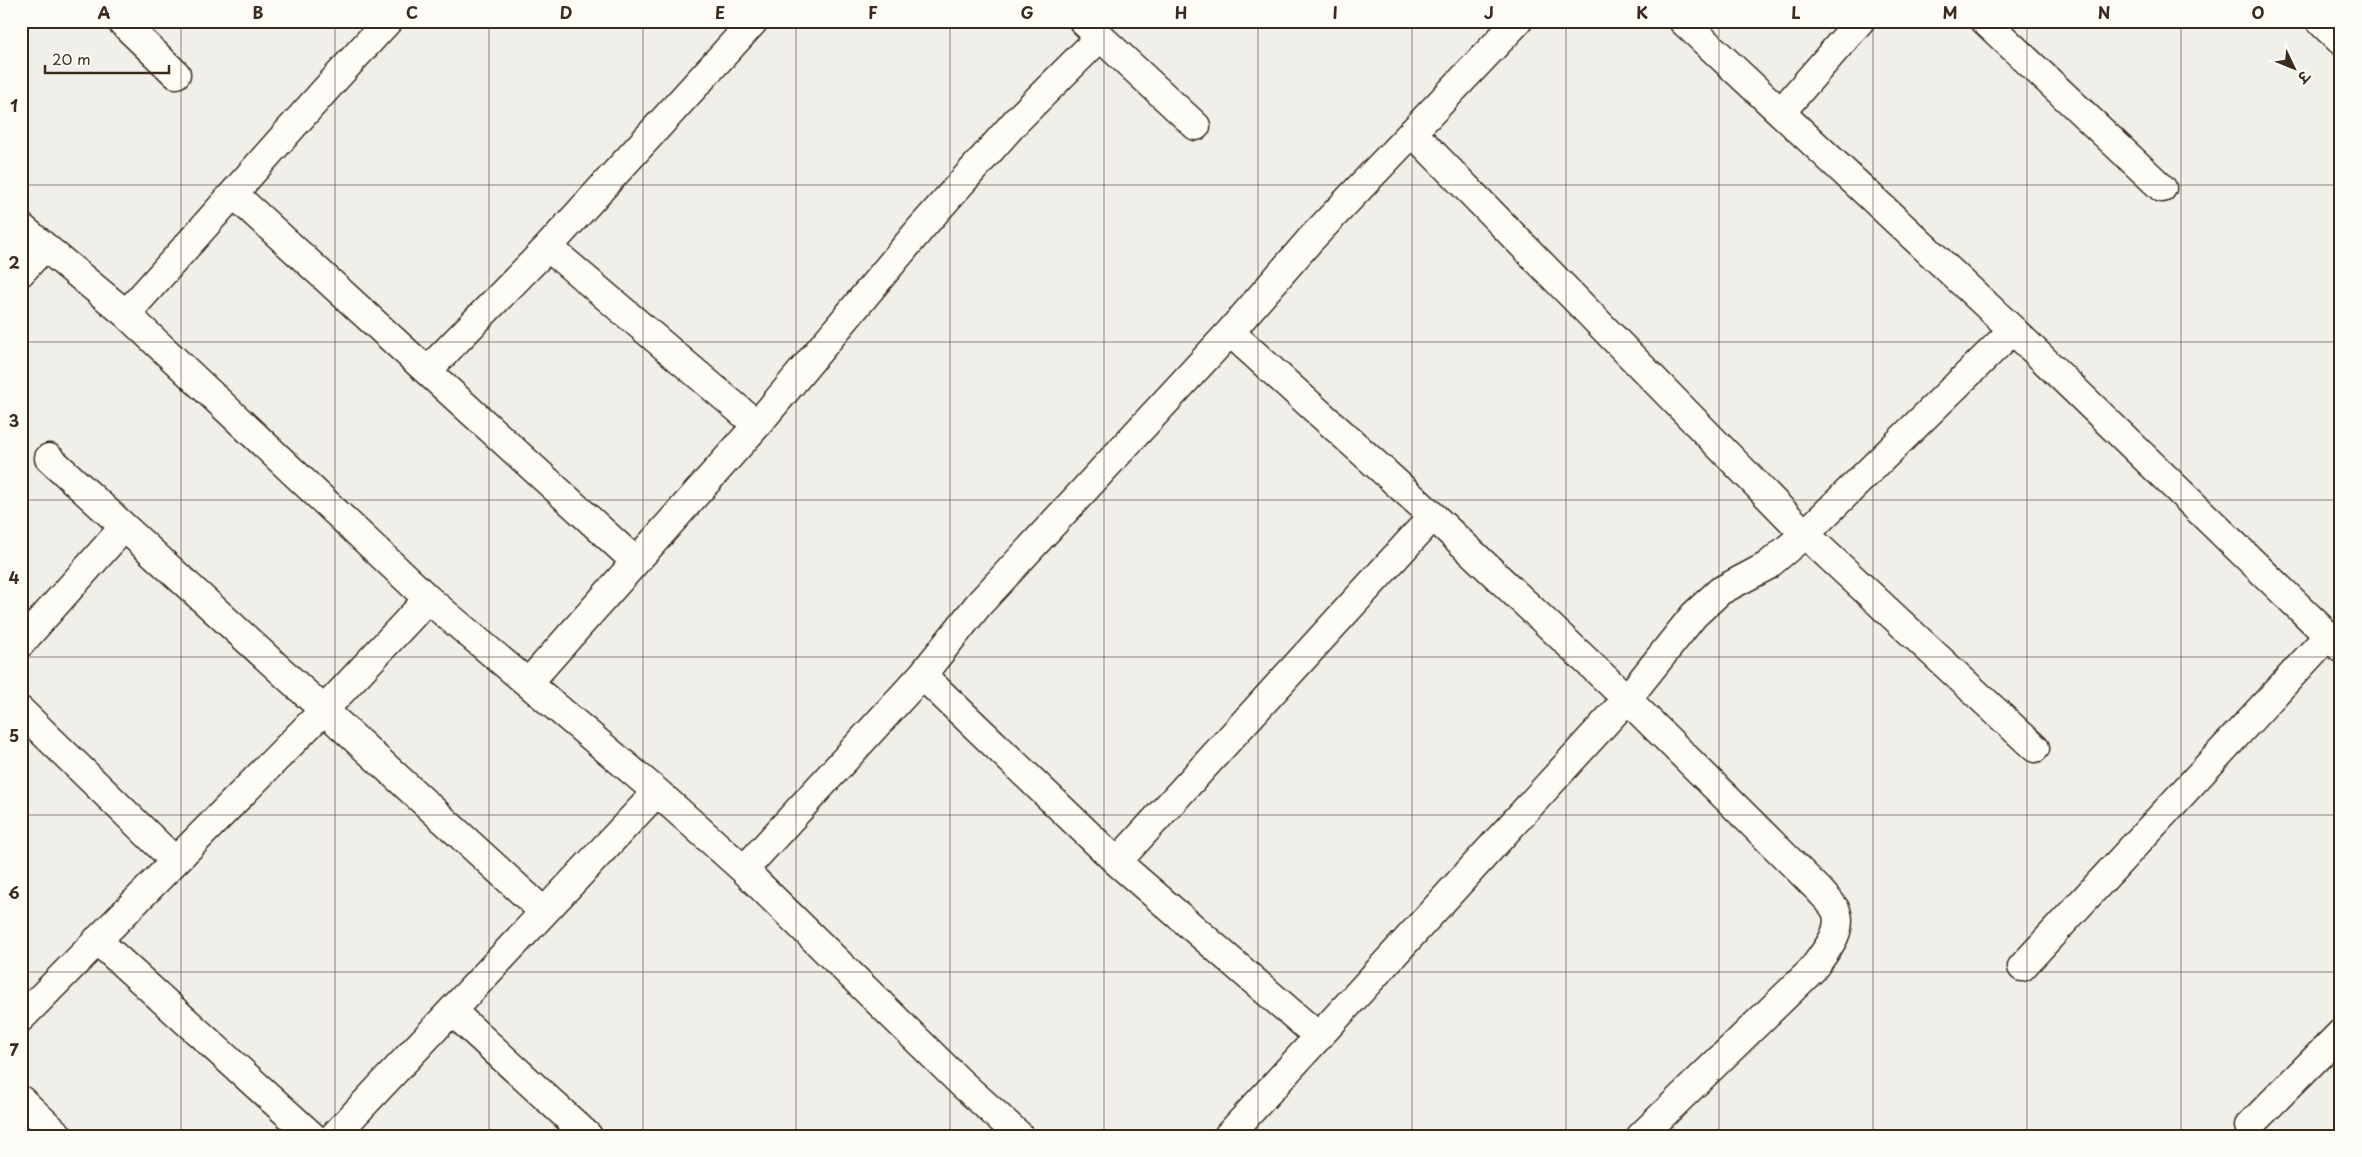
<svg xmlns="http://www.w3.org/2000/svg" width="2362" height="1157" font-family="'Playpen Sans','Playpen Sans Deva',sans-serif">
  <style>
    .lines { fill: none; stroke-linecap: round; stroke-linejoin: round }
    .minor-casing { stroke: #3b2a1e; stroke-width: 31 }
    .minor { stroke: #fdfcf7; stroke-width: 28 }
    .grid { fill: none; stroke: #3b2a1e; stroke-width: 1; stroke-opacity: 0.55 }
    .neatline { fill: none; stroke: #3b2a1e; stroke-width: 2 }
    .grid-label { font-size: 16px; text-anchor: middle; font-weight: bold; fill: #3b2a1e }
  </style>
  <rect width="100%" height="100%" fill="#f1efea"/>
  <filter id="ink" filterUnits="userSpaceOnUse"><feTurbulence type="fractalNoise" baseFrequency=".02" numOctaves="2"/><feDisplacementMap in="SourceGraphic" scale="10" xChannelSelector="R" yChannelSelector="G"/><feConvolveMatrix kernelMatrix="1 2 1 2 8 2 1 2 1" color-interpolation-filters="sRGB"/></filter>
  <g filter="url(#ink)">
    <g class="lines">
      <defs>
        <path id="minor" d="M121,21l55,53
          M388,21c-89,96 -174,196 -262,293l302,285 229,193 87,78 217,213 59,53
          M1083,21l113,105
          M1683,21l330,309 328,318
          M1985,21l177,167
          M2320,21l21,20
          M1781,112l79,-91
          M1413,133l392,401 230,214
          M235,195l192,176 121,-124 206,-226
          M21,227l105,87
          M548,247l209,178
          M21,272l23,-25
          M1230,332l203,184 194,183 192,191c5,6 12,12 16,19 11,21 -12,45 -23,61l-171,166
          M427,371l208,190
          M49,458l495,454
          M21,643l103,-116
          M922,675l195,187 202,175
          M529,682l228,-257 165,-198 96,-108 81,-81
          M21,711l153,149
          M1117,862l316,-346
          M744,870l178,-195 57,-71 251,-272 80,-92 208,-219
          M97,940l215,196
          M2022,967l306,-331
          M452,1011l136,125
          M21,1018l303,-308 104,-111
          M21,1100l38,36
          M2249,1126l92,-93
          M334,1136l323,-344
          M1228,1136l399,-437 67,-84 26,-24 47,-25 38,-32 208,-204"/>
      </defs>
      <!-- minor casing -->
      <use href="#minor" class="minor-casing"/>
      <!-- minor -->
      <use href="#minor" class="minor"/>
    </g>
  </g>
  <!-- grid -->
  <path class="grid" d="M181,21v1115M335,21v1115M489,21v1115M643,21v1115M796,21v1115M950,21v1115M1104,21v1115M1258,21v1115M1412,21v1115M1566,21v1115M1719,21v1115M1873,21v1115M2027,21v1115M2181,21v1115M21,185h2320M21,342h2320M21,500h2320M21,657h2320M21,815h2320M21,972h2320"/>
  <!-- margin -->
  <rect width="2362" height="1157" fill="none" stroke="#fdfcf7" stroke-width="55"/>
  <!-- north arrow -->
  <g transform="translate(2294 68) rotate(133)" stroke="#fdfcf7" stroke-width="4" paint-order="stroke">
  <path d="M0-4L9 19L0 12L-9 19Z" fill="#3b2a1e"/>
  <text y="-8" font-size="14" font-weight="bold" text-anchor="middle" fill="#3b2a1e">उ</text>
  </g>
  <!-- scale -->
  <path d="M45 65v8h124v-8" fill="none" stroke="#3b2a1e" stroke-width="2.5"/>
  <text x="52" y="65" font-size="15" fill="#3b2a1e" stroke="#fdfcf7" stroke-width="4" paint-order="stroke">20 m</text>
  <rect x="28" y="28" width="2306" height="1102" class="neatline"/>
  <g class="grid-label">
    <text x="104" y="19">A</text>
    <text x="258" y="19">B</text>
    <text x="412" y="19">C</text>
    <text x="566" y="19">D</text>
    <text x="720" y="19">E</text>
    <text x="873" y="19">F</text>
    <text x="1027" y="19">G</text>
    <text x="1181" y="19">H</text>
    <text x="1335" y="19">I</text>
    <text x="1489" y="19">J</text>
    <text x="1642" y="19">K</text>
    <text x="1796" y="19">L</text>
    <text x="1950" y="19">M</text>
    <text x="2104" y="19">N</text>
    <text x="2258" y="19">O</text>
    <text x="14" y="112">1</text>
    <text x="14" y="269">2</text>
    <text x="14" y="427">3</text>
    <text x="14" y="584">4</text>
    <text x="14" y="742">5</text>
    <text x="14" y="899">6</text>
    <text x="14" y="1056">7</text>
  </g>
</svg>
